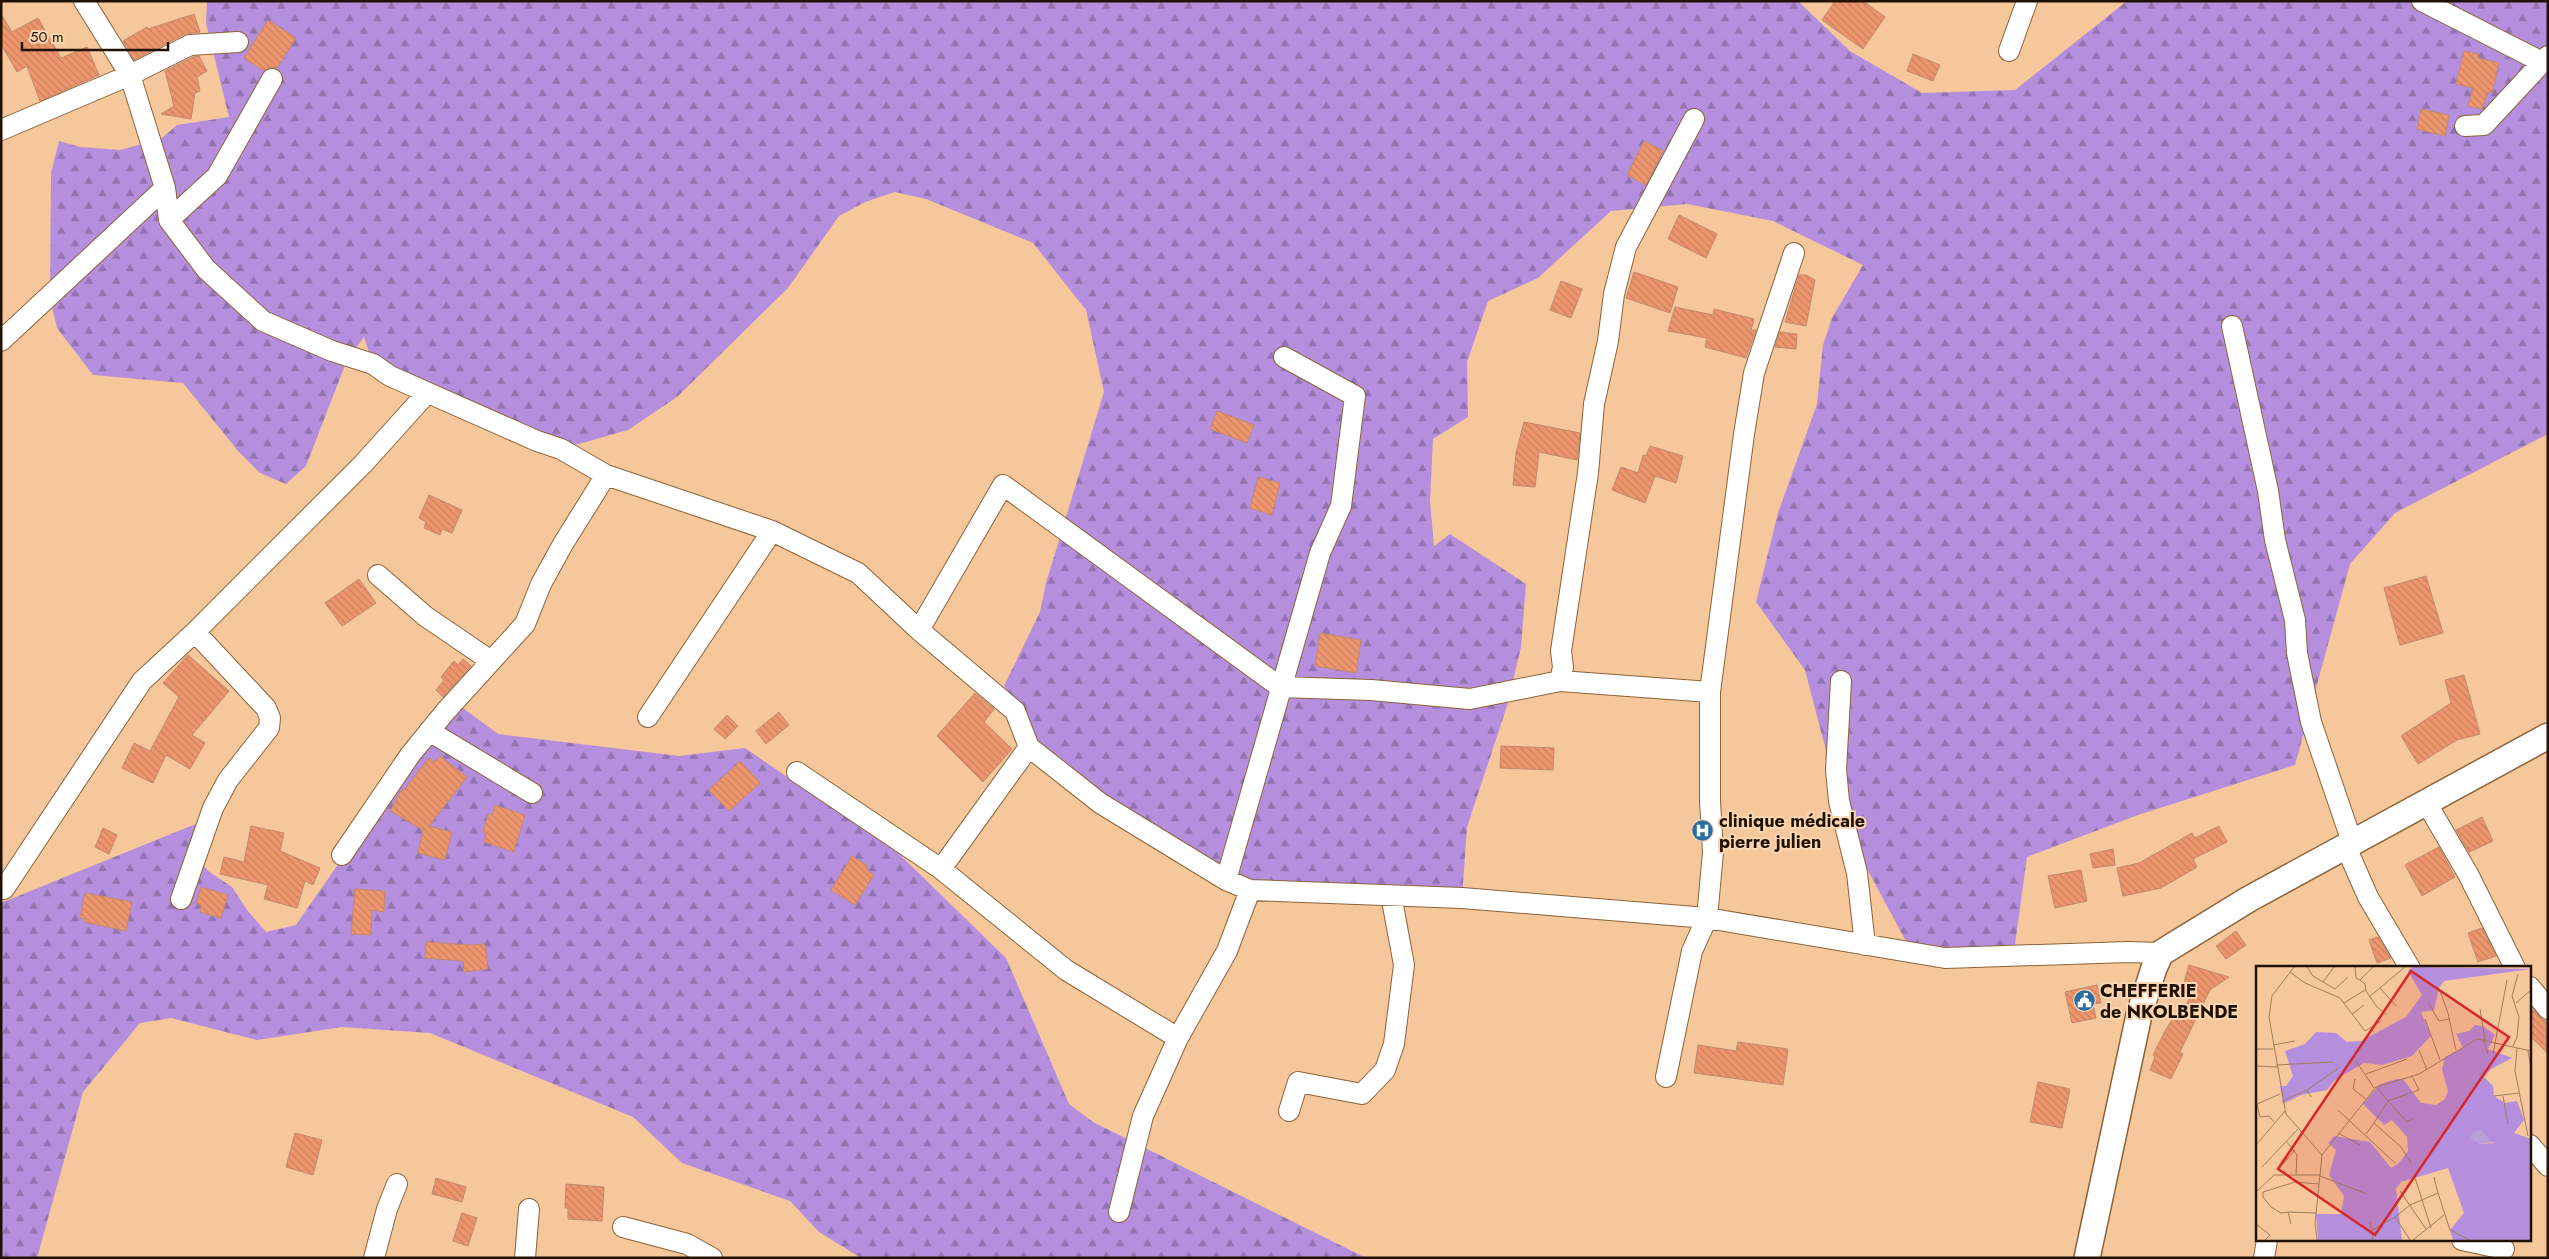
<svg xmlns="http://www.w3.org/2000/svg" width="2549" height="1259" font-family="Jost,sans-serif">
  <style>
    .forest { fill: url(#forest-firs) }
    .building { fill: url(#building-back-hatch); stroke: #c1896f }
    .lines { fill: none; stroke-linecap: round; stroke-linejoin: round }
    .minor-casing { stroke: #8c6339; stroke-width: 22 }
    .tertiary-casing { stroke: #8c6339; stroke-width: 28 }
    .minor { stroke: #fff; stroke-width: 20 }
    .tertiary { stroke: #fff; stroke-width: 25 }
    .labels { text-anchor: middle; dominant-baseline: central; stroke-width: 4; stroke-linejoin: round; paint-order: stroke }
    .poi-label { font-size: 18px; font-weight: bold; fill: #211102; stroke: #fbd6b2; text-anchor: start }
    .inset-road { fill: none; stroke: #a07e5d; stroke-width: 1 }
    .view { fill: #d62828; fill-opacity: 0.15; stroke: #d62828; stroke-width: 2.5 }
    .inset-edge { fill: none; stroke: #211102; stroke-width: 2.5 }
  </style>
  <defs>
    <pattern id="forest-firs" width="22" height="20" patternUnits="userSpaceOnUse" patternTransform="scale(1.25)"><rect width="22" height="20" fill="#b58fde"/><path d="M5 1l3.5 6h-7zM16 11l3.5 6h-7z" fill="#9373b2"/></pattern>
    <pattern id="building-back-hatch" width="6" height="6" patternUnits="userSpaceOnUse" patternTransform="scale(1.25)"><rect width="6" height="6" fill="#ed966e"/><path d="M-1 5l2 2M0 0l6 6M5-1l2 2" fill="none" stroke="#cb805e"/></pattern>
  </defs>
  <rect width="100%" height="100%" fill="#f5c79a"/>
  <!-- forest -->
  <path class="forest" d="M207,1h1591l52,50 72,42 93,-3 112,-89h421v433l-153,79 -45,51 -55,201 -157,50 -111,42 -15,109 -96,-6 -52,-97 -27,-70 -32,-123 -49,-68 22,-89 39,-109 6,-59 9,-27 31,-53 -90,-44 -86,-17 -76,7 -73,67 -50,23 -21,61 1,55 -35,22 -3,62 4,45 16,-12 76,50 -5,63 -14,59 -40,121 -5,71 -222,-7 -127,-80 -77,-73 -32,-52 36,-74 6,-29 58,-191 -18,-82 -53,-67 -107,-44 -31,-7 -30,10 -26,14 -51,72 -111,109 -49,33 -67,19 -188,-85 -9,-27 -17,23 -41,106 -20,18 -26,-11 -21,-21 -56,-69 -90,-8 -36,-47 -7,-30 1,-125 8,-32 21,6 41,3 41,-12 15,-13 52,-8 -23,-94z
    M452,700l46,34 181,22 66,-8 153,105 108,105 63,146 24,18 273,136h-505l-42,-26 -29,-31 -108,-38 -49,-46 -203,-84 -88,-6 -85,13 -86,-22 -31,5 -57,69 -46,166h-36v-355l197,-80 -7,26 17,22 24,16 15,23 19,22 30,-7z"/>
  <!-- building -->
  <path class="building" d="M1835,1h28l22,16 -22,32 -41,-29z
    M1,14l11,18 26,-14 23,40 26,-11 12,28 -59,26 -13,-35 -10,6 -16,-28z
    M194,14l6,18 -15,2 -51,26 -11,-19 24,-14 1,2z
    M268,20l28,18 -19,30 -6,-1 -7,4 -20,-13z
    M2464,51l15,3 -1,4 21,5 -7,30 -4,-1 -6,17 -14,-3 5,-18 -17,-4z
    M1913,54l27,11 -7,16 -26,-10z
    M199,56l8,15 -10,6 3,14 -5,2 -4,26 -30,-5 13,-8 -9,-35 28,-14z
    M2421,109l28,6 -4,21 -28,-7z
    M1644,141l19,10 -17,34 -19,-10z
    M1679,215l38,19 -11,24 -38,-19z
    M1634,272l44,15 -8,26 -44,-15z
    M1799,275h7l9,5 -9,46 -21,-4z
    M1561,281l21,8 -11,29 -21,-8z
    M1675,307l38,8 1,-6 40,10 -3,11h5l-10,28 -41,-11 2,-9 -39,-7z
    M1780,332l17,2 -1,15 -21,-2z
    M1217,411l37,14 -7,18 -37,-14z
    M1524,422l56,11 -3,27 -38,-8 -4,35 -22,-2 3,-32z
    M1650,446l33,10 -7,27 -21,-7 -10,27 -33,-13 9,-23 17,6 5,-18 3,1z
    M1258,477l22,6 -8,32 -22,-7z
    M429,495l33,15 -10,23 -10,-4 -2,6 -16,-7 2,-6 -7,-4z
    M2426,576l17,57 -43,12 -16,-57z
    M359,579l17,24 -34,23 -17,-23z
    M1320,633l41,7 -5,33 -41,-7z
    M188,655l41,36 -37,44 13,8 -15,26 -24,-14 -13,28 -31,-15 12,-25 16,8 29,-54 -16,-14z
    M463,659l8,7 -28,31 -7,-7 8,-10 -3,-3 13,-16 4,4z
    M2464,675l16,59 -23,6 -39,24 -17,-28 50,-33 -6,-23z
    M975,693l19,16 -10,13 28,27 -29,33 -46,-46z
    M779,712l10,13 -23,19 -10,-13z
    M727,715l11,11 -13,13 -11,-10z
    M1501,746l53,2 -1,22 -53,-2z
    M440,756l27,21 -38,49 23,6 -7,28 -27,-7 5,-23 -33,-19 12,-22 2,1 25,-32 6,4z
    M740,761l20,22 -31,28 -20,-21z
    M495,805l30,10 -11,37 -30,-10 2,-8 -3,-2 5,-18 4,1z
    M2482,817l11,24 -24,11 -13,-22z
    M251,826l33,7 -4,18 40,17 -7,17 -8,-4 -8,27 -33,-9 4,-14 -48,-11 4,-17 20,5z
    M2219,826l8,16 -34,17 4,8 -36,21 -38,8 -6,-28 22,-5 53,-30 3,5z
    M103,828l14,7 -8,19 -14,-7z
    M2439,847l16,30 -33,19 -17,-31z
    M2113,849l2,16 -22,3 -3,-14z
    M852,856l16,10 -2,3 8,6 -19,30 -24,-15z
    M2081,870l6,31 -32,7 -7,-32z
    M201,887l27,8 -7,23 -21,-6 1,-7 -5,-1z
    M355,889l30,2 -1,21 -12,-2 -1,25 -20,-1z
    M85,893l47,9 -6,29 -42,-9 1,-3 -5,-1z
    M2482,928l14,28 -18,6 -10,-29z
    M2236,931l10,14 -20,14 -10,-13z
    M2378,937l13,21 -14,5 -8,-23z
    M426,942l45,3 14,-1 3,25 -24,3 -1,-11 -38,-3z
    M2189,965l40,12 -19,13 -30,62 3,2 -12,25 -21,-9 5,-13 -2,-2 12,-24 8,-13 5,3 16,-32 -11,-3z
    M2097,985l4,18 -8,1 3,14 -24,5 -7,-31z
    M2530,1007l18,16v31l-18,-18z
    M1738,1042l50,7 -5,36 -89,-12 4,-28 38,6z
    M2038,1082l32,7 -8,39 -32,-6z
    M295,1133l27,7 -9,35 -27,-8z
    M436,1178l30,9 -4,15 -30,-8z
    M566,1184l38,3 -2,34 -34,-2v-11h-3z
    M462,1213l15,5 -9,28 -15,-5z"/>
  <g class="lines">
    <defs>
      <path id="minor" d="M84,1l46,74 35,113 4,32 37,49 57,52 69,30 41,13 17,12 147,65 24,8 45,26 166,56 86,42 61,57 96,81 14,36 71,56 126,77 24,10 212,8 245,20 238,40 183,-6 33,1
        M2422,1l120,61
        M2009,51l18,-50
        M1694,119l-68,128 -12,47 -6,47 -14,63 -6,69 -27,178 2,16 -3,14 150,11
        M2465,126l19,-1 64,-69
        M1,130l129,-55 60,-30 48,-3
        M169,220l48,-44 55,-97
        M2232,326l36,165 7,49 20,80 2,33 14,69 41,120
        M1,341l164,-153
        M378,575l47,41 66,45
        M919,630l84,-145 277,202 91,3 99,9 90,-18
        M1841,681l-5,89 3,31 18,72 8,72
        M648,717l124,-186
        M429,731l103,62
        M797,772l144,97 125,101 112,68
        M2426,802l42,72 47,94
        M2346,847l22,50 42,71
        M342,855l68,-100 35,-43 80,-88 16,-40 22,-40 43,-69
        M941,869l88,-122
        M1226,880l94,-327 21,-47 14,-110 -71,-39
        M4,889l138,-208 53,-49 168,-168 64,-71
        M181,899l32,-91 15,-28 41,-52 1,-10 -4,-10 -71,-76
        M2530,987l18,22
        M1666,1077l26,-126 15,-33 6,-66 -3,-51v-109l34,-258 10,-61 40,-120
        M1289,1111l9,-29 64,12 23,-24 9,-26 10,-79 -13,-70
        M2530,1145l18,21
        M1119,1212l24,-96 35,-78 49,-87 23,-61
        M623,1227l64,17 25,14
        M2462,1240l42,9
        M374,1258l13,-49 10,-25
        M525,1258l4,-49
        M2264,1258l3,-18"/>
      <path id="tertiary" d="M2087,1258l52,-243 15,-47 7,-15 88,-54 299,-163"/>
    </defs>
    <!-- minor casing -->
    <use href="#minor" class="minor-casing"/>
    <!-- tertiary casing -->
    <use href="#tertiary" class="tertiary-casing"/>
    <!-- minor -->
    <use href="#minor" class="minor"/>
    <!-- tertiary -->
    <use href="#tertiary" class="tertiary"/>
  </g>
  <!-- icons -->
  <defs>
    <symbol id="hospital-disc" viewBox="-11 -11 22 22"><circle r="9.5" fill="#296ea3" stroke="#fbd6b2"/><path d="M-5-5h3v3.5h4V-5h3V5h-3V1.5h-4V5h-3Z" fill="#fff"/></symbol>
    <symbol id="civic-disc" viewBox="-11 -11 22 22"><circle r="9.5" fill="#296ea3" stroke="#fbd6b2"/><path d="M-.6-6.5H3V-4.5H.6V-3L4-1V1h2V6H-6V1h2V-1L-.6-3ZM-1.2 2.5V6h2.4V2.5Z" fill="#fff"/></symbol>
  </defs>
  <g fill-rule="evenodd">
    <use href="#hospital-disc" x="1690" y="818" width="25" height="25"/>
    <use href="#civic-disc" x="2072" y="988" width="25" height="25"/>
  </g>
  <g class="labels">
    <!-- poi labels -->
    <g class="poi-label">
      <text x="1719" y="821">clinique médicale<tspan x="1719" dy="21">pierre julien</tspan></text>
      <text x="2100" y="991">CHEFFERIE<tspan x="2100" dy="21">de NKOLBENDE</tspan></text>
    </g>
  </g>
  <!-- overview -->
  <g transform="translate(2256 966)">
    <rect width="275" height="275" fill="#f5c79a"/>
    <path d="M226,163l2,5 11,8 -15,2 -9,-5 1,-7z" fill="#b99fd8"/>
    <path d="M156,1l119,2 -87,12 -5,7 -5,22 -13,2 10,24 -19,20 -30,9 -18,-2 -29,17 -8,10 -26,5 -18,9 -3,-18h6l7,-10 -8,-25 20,-7 11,-12 20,1 11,9 14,-1 45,-24 16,-22 -14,-24zM219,59l8,1 12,9 -7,14 24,9 -21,11 -7,8 9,9 1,10 11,7 12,-2 7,19 -10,13 17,6v101h-78l-3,-10 14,-17 -16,-45 -47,14 -5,7 6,51h-84l-2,-26h25l3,-18 -15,-21 7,-25 -8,-7 6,-7 36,6 21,26 8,-5 9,-12 -1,-14 -15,-17 -8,5 -21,-21 17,-20 17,-5h6l18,24 15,2 9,-6 3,-8 -6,-22 3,-12 18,-9 -7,-14 13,-3zM226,164l2,4 10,9 -14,1 -9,-6 2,-6z" fill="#b58fde" fill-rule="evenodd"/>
    <path class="inset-road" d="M38,1l-22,29 -3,21 17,97 36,41 -7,68 2,17M51,1l6,9 22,13 13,-12M99,1l1,11 4,2M117,1l-13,13 5,4 1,7 11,16 10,8M34,6l15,11 35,15 25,33 16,-10M67,16l11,-15M124,22l16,18M184,25l8,22 8,37M113,31l36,-30M88,37l21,-13M260,37l15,-13M173,38l10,17 10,-2M224,43l5,31M96,48l12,-9M169,53l15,41M227,73l5,15M17,79l22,-4M257,80l4,-9 2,-20 -7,-21 6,-22M261,82l-2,23 13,65M0,83h17M163,84l8,20M272,85l3,16M237,88l14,-74M100,95l18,27M20,99l57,-3M0,100l21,1M110,108l41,-15M99,113l-2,10 13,10M120,121l31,35 7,-4M51,124l33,-23M238,130l25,-3M247,130l5,28M26,135l25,-11 4,7M1,138l3,13 9,-1 5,6M1,138l23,-10M82,144l57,53M118,157l14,-22 31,-11 -7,-14M82,167l22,12M110,168l8,-11 27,24 10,16M31,176l10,13 -1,19M0,179l29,-34M66,189l54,-68 43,-13 58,-35 54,12M25,200l14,-16M6,201l36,-38M64,210l47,18M159,212l16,50M144,225l26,38M0,226l18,-17h46M182,227l12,37 19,10M32,246l-7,1 -10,-6 -8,-10v-5l32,-10 24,2M139,251l15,-12 28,-12 -4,-16M114,256l3,18M0,258l14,11 -5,5M35,258l-3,-12 28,1M115,265l24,-14 15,23M157,274l31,-25"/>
    <path class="view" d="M155,5l98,66 -134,198 -97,-66z"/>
    <rect width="275" height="275" class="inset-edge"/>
  </g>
  <!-- border -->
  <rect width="2549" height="1259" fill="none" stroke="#211102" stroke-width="5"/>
  <!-- scale -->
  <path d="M22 42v8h146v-8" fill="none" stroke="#211102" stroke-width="2.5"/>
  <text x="30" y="42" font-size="15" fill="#211102" stroke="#fbd6b2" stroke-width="4" paint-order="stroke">50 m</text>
</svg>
